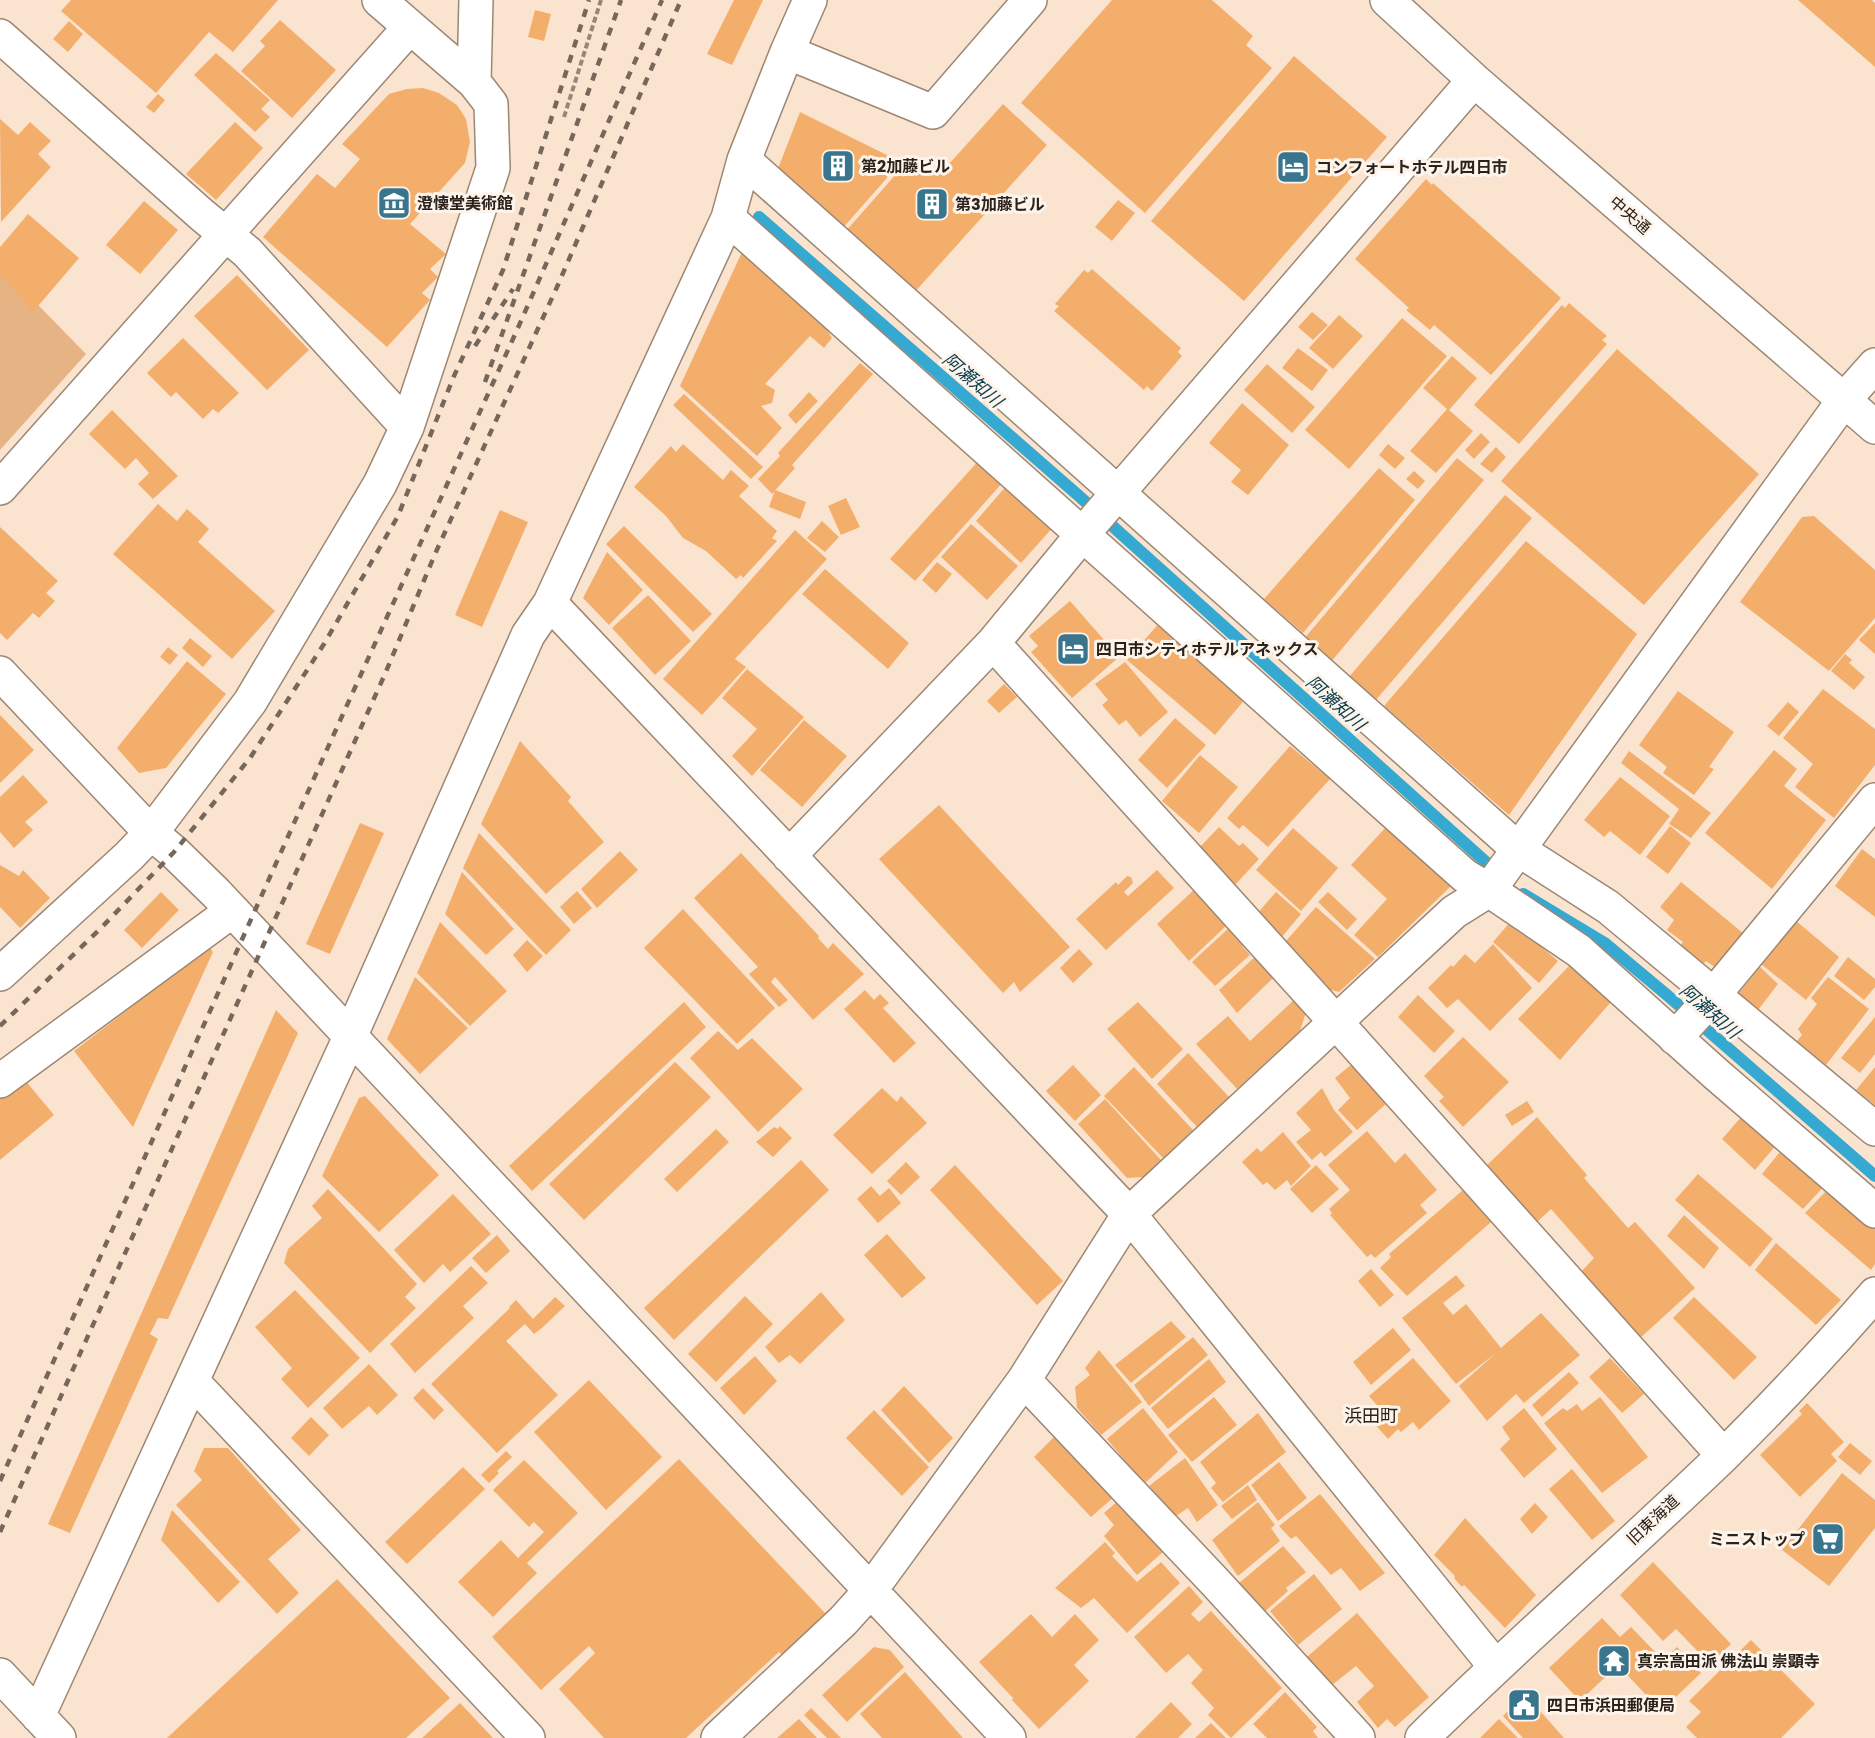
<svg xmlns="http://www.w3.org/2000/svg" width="1875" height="1738" font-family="Poppins,'Noto Sans JP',sans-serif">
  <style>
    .green { fill: #e6b484 }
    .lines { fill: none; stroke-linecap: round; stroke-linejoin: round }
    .stream { stroke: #36a9d2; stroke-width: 12 }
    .building { fill: #f3ae6b }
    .minor-casing { stroke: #9c8774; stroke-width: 36 }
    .path { stroke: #988779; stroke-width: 4; stroke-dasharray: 6 3; stroke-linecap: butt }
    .minor { stroke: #fff; stroke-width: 33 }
    .rail { stroke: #75675b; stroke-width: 4.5; stroke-dasharray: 8 8; stroke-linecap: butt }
    .labels { text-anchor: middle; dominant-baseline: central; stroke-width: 6; stroke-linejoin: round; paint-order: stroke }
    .poi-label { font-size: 16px; font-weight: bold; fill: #2b221b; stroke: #fdf4ec; text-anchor: start }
    .street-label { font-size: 16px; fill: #2b221b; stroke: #fdf4ec }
    .water-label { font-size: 18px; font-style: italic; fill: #093c4d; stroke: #fdf4ec }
    .neighbourhood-label { font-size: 18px; fill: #2b221b; stroke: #fdf4ec }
  </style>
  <rect width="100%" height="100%" fill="#fbe4cf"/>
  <!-- green -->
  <path class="green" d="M0,266l86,88 -86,96z"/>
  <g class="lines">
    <!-- stream -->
    <path class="stream" d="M759,217l320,279 419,377
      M1523,894l83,50 61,51 208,181"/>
  </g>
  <!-- building -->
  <path class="building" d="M71,0h207l-45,52 -24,-20 -53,61 -95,-82z
    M734,0h29l-31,65 -25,-11z
    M1112,0h100l41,36 -7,9 26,23 -127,145 -124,-110z
    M1798,0h74l3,3v64z
    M535,10l16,4 -7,27 -16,-4z
    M280,20l56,50 -44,48 -51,-47 24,-25 -5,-5z
    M69,21l14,13 -15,18 -15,-13z
    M216,53l54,47 -9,9 9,8 -15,15 -61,-57z
    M1294,56l93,81 -143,164 -93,-80z
    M423,88l16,5 18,12 9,14 4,23 -5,21 -55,61 36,30 -16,15 8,8 -16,16 8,7 -43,47 -124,-110 54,-63 18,14 25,-29 -18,-15 47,-50 18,-5z
    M158,94l7,6 -11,13 -8,-6z
    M1003,104l44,41 -134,149 -68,-62 60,-68 34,11z
    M800,112l101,50 -59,67 -65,-58z
    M0,119l18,16 12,-13 21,19 -13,13 13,13 -50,55z
    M235,122l28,26 -47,52 -30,-26z
    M1426,179l6,6 1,-2 128,115 -70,77 -57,-50 -4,5 -24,-20 3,-2 -54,-49z
    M1118,200l17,13 -23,28 -17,-14z
    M144,201l34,29 -38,44 -34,-29z
    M28,214l51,44 -46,54 -33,-38v-27z
    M742,252l80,70 10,16 -8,10 -14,-12 -45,48 10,6 -3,13 -11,3 21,22 -25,28 -77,-70z
    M1092,269l89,79 -3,4 4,4 -30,35 -5,-5 -3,4 -90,-79 5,-5 -4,-2 29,-34 4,3z
    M237,275l72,75 -42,40 -73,-74z
    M1569,303l38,33 -5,4 5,4 -88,100 -45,-39 88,-100 3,3z
    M1312,312l16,13 -15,15 -15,-13z
    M1339,315l24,21 -30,33 -24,-21z
    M1402,318l45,38 -98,113 -44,-39z
    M183,338l56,55 -21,20 -5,-4 -10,10 -27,-27 -5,5 -24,-24z
    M1298,348l30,22 -16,21 -30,-23z
    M1617,349l142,125 -115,131 -143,-124z
    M1452,356l25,22 -28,32 24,21 -37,42 -26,-22 37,-42 -24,-21z
    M860,363l13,11 -81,91 3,3 -23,26 -14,-15 22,-23 -2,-3z
    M1267,364l48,43 -23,26 -48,-43z
    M809,392l9,9 -22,23 -8,-9z
    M684,394l79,73 -12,12 -78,-74z
    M1242,403l47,42 -41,50 -17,-13 10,-12 -32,-27z
    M112,410l66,66 -25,23 -15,-15 11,-11 -13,-15 -11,11 -36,-35z
    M1481,433l9,9 -16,17 -9,-9z
    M683,444l40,36 8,-10 18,16 -10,10 38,35 -5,7 5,3 -34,37 -2,-3 -5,4 -30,-28 -23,-13 -17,-22 -32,-29 37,-41 5,6z
    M1388,444l17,14 -10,11 -16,-14z
    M1496,447l10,10 -14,16 -12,-9z
    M1457,458l27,22 -154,183 -27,-23z
    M980,459l24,22 -89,100 -25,-22z
    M1379,468l36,32 -112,133 -39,-34z
    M1414,471l11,10 -7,8 -12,-10z
    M1007,485l48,40 -34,38 -45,-42z
    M775,490l31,12 -6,17 -31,-12z
    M1505,495l27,23 -157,183 -27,-23z
    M846,498l14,29 -19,8 -13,-29z
    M158,504l19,17 10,-12 22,20 -11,13 77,69 -43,48 -119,-105z
    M500,510l28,12 -46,105 -27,-12z
    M1814,516l61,54v48l-46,53 -89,-69 62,-85z
    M822,521l17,16 -14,15 -18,-14z
    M971,524l47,42 -31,34 -46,-43z
    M624,526l88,88 -19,18 -87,-88z
    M0,527l58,54 -12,12 9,8 -16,17 -6,-5 -26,27 -7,-7z
    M795,530l32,29 -92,100 11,8 -44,48 -39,-36z
    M1526,541l111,93 -128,181 -125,-109z
    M607,552l36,38 -34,35 -26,-27z
    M937,562l15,12 -16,19 -14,-13z
    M825,569l84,74 -21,26 -86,-75z
    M648,595l43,46 -36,34 -43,-47z
    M1070,601l49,56 -47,41 -41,-46 7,-6 -9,-10z
    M1160,622l87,75 -32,38 -88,-75z
    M1875,623v31l-16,-14z
    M190,638l22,18 -9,11 -21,-19z
    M168,647l10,8 -8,10 -10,-8z
    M1845,654l7,6 -3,3 16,14 -11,13 -23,-19z
    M187,661l39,33 -60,74 -27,5 -22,-25z
    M1125,662l43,50 -28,25 -14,-17 -7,5 -17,-20 6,-5 -13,-16z
    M747,669l57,48 -52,59 -20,-20 25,-27 -35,-31z
    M1004,684l13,13 -18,16 -12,-12z
    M1823,689l52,40v36l-41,53 -39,-31 18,-23 -30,-26z
    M1678,691l56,41 -25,35 5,2 -20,26 -31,-22 4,-6 -28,-22z
    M1788,702l11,10 -20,24 -12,-10z
    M0,715l34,35 -34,33z
    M1175,718l31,27 -39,43 -29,-28z
    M804,720l43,36 -45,51 -42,-37z
    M520,741l51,56 -3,4 36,41 -58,52 -65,-70z
    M1290,746l40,33 -62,68 -25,-22 -4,4 -12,-11z
    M1774,750l23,19 -13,17 42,34 -54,69 -67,-56z
    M1629,751l82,62 -20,25 -22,-14 10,-15 -58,-46z
    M1200,755l38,32 -39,46 -37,-32z
    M23,775l25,27 -23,20 8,8 -19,18 -14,-16v-35z
    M1620,777l50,39 -30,39 -30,-24 -6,6 -20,-17z
    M939,805l131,142 -50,45 -6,-10 -11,11 -124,-134z
    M360,823l24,10 -54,121 -24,-10z
    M1670,826l21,17 -23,31 -22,-17z
    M1219,827l20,19 4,-3 16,16 -25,27 -34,-39z
    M1386,827l66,58 -74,72 -24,-22 33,-36 -36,-34z
    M1293,828l45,40 -37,43 -45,-41z
    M479,833l92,97 -25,25 -83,-87z
    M1862,849l13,10v58l-40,-31z
    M620,851l18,19 -41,38 -16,-19z
    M741,853l78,83 -1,2 10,11 5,-6 31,31 -51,46 -38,-43 -4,5 17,18 -9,7 -30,-33 9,-7 -64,-69z
    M0,865l19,11 4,-6 27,28 -30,30 -20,-21z
    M1157,870l17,18 -68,62 -30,-31 40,-37 2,3 9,-9 4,1 2,6 -9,9 4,4z
    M462,872l52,57 -28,26 -41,-41z
    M1681,882l62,51 -27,35 -10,-7 -5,5 -23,-17 5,-7 -16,-12 7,-10 -14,-13z
    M1195,889l32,36 -38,36 -32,-37z
    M577,891l15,17 -18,16 -14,-17z
    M161,892l18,18 -37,38 -18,-18z
    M1276,892l25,22 -20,24 -26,-22z
    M1328,892l29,27 -10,11 -29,-28z
    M1316,907l59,52 -36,33 -15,-4 -38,-47z
    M683,909l92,99 -38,36 -93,-96z
    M1795,920l44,37 -33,43 -45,-36z
    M1511,921l47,40 -19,22 -46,-41z
    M440,922l67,69 -37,35 -53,-53z
    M1231,926l15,16 -4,4 8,9 -35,31 -23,-24z
    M527,940l16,16 -16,16 -14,-17z
    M1493,944l39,44 -42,43 -32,-32 -11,9 -19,-20 23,-23 2,2 12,-13 10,9z
    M209,947l4,5 -80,175 -59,-76z
    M1079,949l14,15 -20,19 -13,-15z
    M1256,956l18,21 -37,36 -18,-23z
    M1848,957l27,22v8l-11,13 -30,-24z
    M1569,966l42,36 -51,58 -42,-41z
    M1760,967l18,17 -20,26 -20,-16z
    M415,977l53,51 -48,46 -33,-35z
    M1828,977l41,32 -43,56 -29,-24 5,-6 -4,-6 19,-25 -6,-6z
    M865,990l9,10 6,-6 9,9 -6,5 33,35 -22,20 -50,-54z
    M1418,995l37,36 -21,22 -36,-36z
    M1295,999l11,13 -6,19 -63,58 -41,-45 32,-28 22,25z
    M684,1002l22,25 -174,164 -23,-25z
    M1138,1002l45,47 -31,30 -45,-50z
    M276,1010l22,23 -130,286 -10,-1 -8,16 8,5 -88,194 -22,-9z
    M1875,1017v37l-15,19 -19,-15z
    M718,1031l20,19 14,-12 51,51 -45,43 -68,-74z
    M1463,1037l46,45 -46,45 -24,-26 5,-4 -20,-21z
    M1188,1053l41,44 -32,30 -40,-43z
    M675,1062l36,35 -127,123 -35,-36z
    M1352,1064l35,39 -30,27 -19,-20 12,-12 -15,-20z
    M1073,1065l28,30 -26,26 -29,-30z
    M1134,1067l59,63 -30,28 -59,-62z
    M1875,1067v38l-19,-15z
    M24,1079l30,36 -54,45v-61z
    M882,1088l15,14 4,-6 26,27 -55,51 -39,-39z
    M1322,1088l12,22 19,22 -28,25 -4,-5 -9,8 -16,-18 15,-12 -15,-17z
    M365,1096l74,79 -60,57 -57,-56 37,-78z
    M1105,1099l56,61 -17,17 -17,1 -49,-54z
    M1527,1101l7,11 -22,14 -7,-11z
    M1749,1108l34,29 -28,33 -33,-31z
    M1537,1117l50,58 -3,3 44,50 7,-6 60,66 -57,52 -58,-67 14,-15 -43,-49 -16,15 -50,-57z
    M780,1126l12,12 -19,19 -17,-15 18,-15 4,2z
    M716,1129l13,13 -52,50 -13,-13z
    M1367,1131l28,32 10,-10 32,37 -17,15 7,8 -52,45 -4,-4 -4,3 -37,-42 2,-2 -3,-4 21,-19 -22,-25z
    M1283,1132l28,34 -20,20 -4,-6 -12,10 -8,-8 -4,3 -21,-23 15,-14 4,4z
    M1787,1143l43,37 -27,29 -41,-35z
    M801,1160l28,30 -155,150 -30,-32z
    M906,1162l14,15 -19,18 -14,-14z
    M955,1165l108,116 -26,24 -107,-115z
    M1316,1165l23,24 -27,24 -22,-24z
    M1698,1174l75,65 -23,28 -75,-67z
    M1833,1184l42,35v45l-4,6 -66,-57z
    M871,1186l9,10 9,-8 12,15 -23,20 -21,-24z
    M328,1189l89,95 -12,13 11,11 -46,45 -86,-90 4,-14 34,-31 -10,-12z
    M1463,1190l28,32 -84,74 -27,-28 11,-11 -2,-3z
    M453,1194l38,40 -41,38 -7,-8 -19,19 -30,-33z
    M1684,1215l35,33 -15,21 -37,-33z
    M887,1234l39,44 -24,20 -38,-43z
    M497,1235l13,16 -24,22 -14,-15z
    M1776,1243l65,57 -25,25 -61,-55z
    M471,1266l17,17 -25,23 11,12 -59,55 -25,-29z
    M1371,1269l23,26 -14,12 -22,-26z
    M1456,1275l9,11 -22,17 10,12 13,-11 35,44 40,-35 39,42 -56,48 -8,-9 -29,27 -28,-35 37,-33 -40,31 -54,-66z
    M295,1290l65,68 -52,50 -27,-29 11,-11 -37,-41z
    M821,1292l24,28 -45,44 -10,-9 -11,8 -14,-16z
    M745,1296l28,28 -57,58 -28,-28z
    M555,1297l10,9 -23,22 -8,6 -9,-10 -19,17 52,54 -61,58 -66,-69 79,-76 -1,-1 7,-7 17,19z
    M1694,1297l63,60 -23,23 -61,-62z
    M1171,1321l15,16 -55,46 -16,-18z
    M1393,1328l18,22 -40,35 -18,-23z
    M1193,1337l15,18 -59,51 -15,-21z
    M1099,1350l43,52 -41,33 -24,-27 -2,-21 15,-12 -5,-7z
    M755,1356l22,25 -33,34 -24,-27z
    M1413,1358l38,43 -32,29 -6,-8 -12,10 -3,-3 -10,10 -16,-18 11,-9 -14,-16z
    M1610,1358l34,36 -22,19 -33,-36z
    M1209,1359l17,23 -58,47 -17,-21z
    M369,1364l29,31 -21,20 -8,-9 -27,23 -19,-21z
    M1569,1372l10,11 -37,34 -10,-12z
    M589,1380l73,77 -56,53 -72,-78z
    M904,1386l49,52 -24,25 -48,-53z
    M423,1388l21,22 -10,10 -21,-22z
    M1214,1397l23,28 -45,37 -24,-27z
    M1600,1397l48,60 -46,36 -58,-70 19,-15 4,3 10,-7 5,7z
    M1807,1403l37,39 -13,12 6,7 -37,36 -40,-42 42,-41 -3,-3z
    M1143,1408l35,44 -34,32 -37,-45z
    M1524,1408l33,41 -33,29 -24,-29 10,-10 -8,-12z
    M874,1410l55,57 -27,29 -56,-58z
    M1258,1413l28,39 -63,50 -12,-14 5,-5 -16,-21z
    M311,1417l18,18 -20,21 -18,-18z
    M1057,1434l58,62 -24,21 -57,-60z
    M1850,1443l22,18 -12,14 -22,-18z
    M204,1448h24l73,82 -33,29 31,34 -22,21 -101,-109 26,-25 -8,-9z
    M506,1451l6,6 -15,14 2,2 -10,10 -8,-8z
    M1185,1458l33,47 -21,17 -9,-14 -15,10 -24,-32z
    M679,1459l146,154 -43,42 -3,-3 -93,86h-82l-45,-49 36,-36 -6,-7 -48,44 -49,-53z
    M524,1460l54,53 -51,50 10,10 -44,44 -35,-35 43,-42 17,18 26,-26 -10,-10 -5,5 -36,-37z
    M1279,1462l28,36 -29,23 -27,-36z
    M463,1467l22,22 -78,75 -22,-22z
    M1572,1469l43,52 -23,19 -43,-51z
    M1842,1473l33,27v28l-46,58 -47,-36z
    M1248,1485l9,15 -25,19 -11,-13z
    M1320,1494l65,79 -25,18 -19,-23 -10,7 -35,-39 -5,3 -12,-13z
    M1119,1500l44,52 -26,23 -33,-39 10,-11 -10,-12z
    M1258,1502l17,23 -4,3 9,13 -42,35 -26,-36z
    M1535,1503l13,14 -16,17 -12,-15z
    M172,1510l68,72 -22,21 -57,-63z
    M1465,1518l71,77 -31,33 -41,-43 -2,2 -8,-9 1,-2 -21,-21z
    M1105,1542l10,11 -3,3 25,26 24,-20 19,21 -53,50 -33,-35 -13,10 -26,-20z
    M1283,1546l23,26 -20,16 2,3 -26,23 -24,-30z
    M1653,1562l78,82 -21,20 -34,-35 -13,12 -43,-46z
    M1314,1574l28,35 -44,36 -28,-34z
    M337,1579l113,119 -44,40h-239z
    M1189,1586l14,16 -12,12 8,8 12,-11 71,77 -51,50 -23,-23 6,-7 -23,-25 12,-13 -15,-16 -22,19 -32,-36z
    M1357,1613l72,84 -34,30 -8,-8 -9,9 -21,-26 17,-16 -18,-20 -24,19 -25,-28z
    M1031,1614l21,23 23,-23 24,26 -25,25 15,16 -50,48 -27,-29 1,-2 -34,-36z
    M1602,1618l18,19 11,-10 32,33 14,-13 24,26 -40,38 -43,-46 -38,36 -31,-33z
    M1751,1640l64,64 -34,34h-84l-11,-11 15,-15 -12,-11z
    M874,1647l16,3 14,17 -57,55 -25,-27z
    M905,1672l58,66h-81l-22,-24z
    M1285,1692l32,35 -4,4 5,7h-51l-14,-14z
    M1525,1694l39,44h-41l-20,-22z
    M1171,1702l21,22 -14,14h-43z
    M460,1703l33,35h-71z
    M811,1708l30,30h-14l-23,-23z
    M799,1719l18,19h-40z
    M1499,1719l19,19h-38z
    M1211,1723l15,15h-31z"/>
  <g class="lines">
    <defs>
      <path id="minor" d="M1387,0l87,80 401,347
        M0,36l202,179 45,37 160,175
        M787,52l146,60 97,-112
        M474,82l2,-82
        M744,160l775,690 89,57 267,222
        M728,218l737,658 24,14 90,61 137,123 159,137
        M0,488l410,-461
        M550,603l579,611 366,452
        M993,643l342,378 388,434
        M0,673l151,160 23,19 42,41 793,845
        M789,856l204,-213 99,-120 382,-443
        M0,974l129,-118 22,-23 99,-131 130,-218 27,-57 86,-259 -2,-64 -17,-22 -95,-82
        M1675,1038l32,-35 168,-203
        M0,1081l232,-170
        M1024,1380l191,202 143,156
        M192,1381l336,357
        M0,1675l59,63
        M38,1716l312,-679 178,-402 22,-32 178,-385 16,-58 43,-108 23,-52
        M718,1738l125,-117 27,-30 154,-211 105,-166 325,-302 35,-22 355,-490 31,-35
        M1422,1738c98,-96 202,-187 301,-282 53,-52 103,-106 152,-162"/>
    </defs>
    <!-- minor casing -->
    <use href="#minor" class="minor-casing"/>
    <!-- path -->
    <path class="path" d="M564,117l37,-117"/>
    <!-- minor -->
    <use href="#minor" class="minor"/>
    <!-- rail -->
    <path class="rail" d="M475,346l38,-57
      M485,382l136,-382
      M0,1026l103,-100 71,-74 76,-94 74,-114 74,-128 56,-140 49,-106 86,-270
      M0,1481l324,-725 193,-426 145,-330
      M0,1532l385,-858 50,-120 122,-267 124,-287"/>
  </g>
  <!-- icons -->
  <defs>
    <symbol id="building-square" viewBox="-11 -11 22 22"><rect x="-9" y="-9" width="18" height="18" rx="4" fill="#39758d" stroke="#fdf4ec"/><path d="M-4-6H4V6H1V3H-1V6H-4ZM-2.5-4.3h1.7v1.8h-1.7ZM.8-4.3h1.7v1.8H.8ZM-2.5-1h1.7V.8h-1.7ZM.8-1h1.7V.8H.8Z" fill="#fff"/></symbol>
    <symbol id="hotel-square" viewBox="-11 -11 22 22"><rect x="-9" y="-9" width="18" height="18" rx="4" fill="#39758d" stroke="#fdf4ec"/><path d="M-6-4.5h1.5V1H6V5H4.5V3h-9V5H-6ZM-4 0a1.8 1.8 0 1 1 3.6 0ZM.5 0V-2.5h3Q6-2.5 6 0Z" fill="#fff"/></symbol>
    <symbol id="museum-square" viewBox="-11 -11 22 22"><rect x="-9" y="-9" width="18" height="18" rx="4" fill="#39758d" stroke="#fdf4ec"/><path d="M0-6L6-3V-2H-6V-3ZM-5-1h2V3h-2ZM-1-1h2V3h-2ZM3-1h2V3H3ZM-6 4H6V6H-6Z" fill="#fff"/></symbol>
    <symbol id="supermarket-square" viewBox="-11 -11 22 22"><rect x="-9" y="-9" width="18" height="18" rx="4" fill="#39758d" stroke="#fdf4ec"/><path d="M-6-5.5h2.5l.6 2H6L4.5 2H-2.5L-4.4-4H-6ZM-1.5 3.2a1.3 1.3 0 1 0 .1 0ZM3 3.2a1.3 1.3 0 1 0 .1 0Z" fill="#fff"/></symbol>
    <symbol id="temple-square" viewBox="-11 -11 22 22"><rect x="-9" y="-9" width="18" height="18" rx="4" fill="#39758d" stroke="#fdf4ec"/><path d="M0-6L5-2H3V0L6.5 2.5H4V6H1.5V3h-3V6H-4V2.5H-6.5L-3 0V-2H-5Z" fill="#fff"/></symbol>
    <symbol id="civic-square" viewBox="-11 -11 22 22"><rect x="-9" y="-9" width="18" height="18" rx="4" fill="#39758d" stroke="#fdf4ec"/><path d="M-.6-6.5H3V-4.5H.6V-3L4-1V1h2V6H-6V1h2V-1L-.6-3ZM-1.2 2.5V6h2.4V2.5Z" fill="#fff"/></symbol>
  </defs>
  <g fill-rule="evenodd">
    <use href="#building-square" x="819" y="147" width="38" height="38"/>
    <use href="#hotel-square" x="1274" y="148" width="38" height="38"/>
    <use href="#museum-square" x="375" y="184" width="38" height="38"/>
    <use href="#building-square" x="913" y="185" width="38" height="38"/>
    <use href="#hotel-square" x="1054" y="630" width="38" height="38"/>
    <use href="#supermarket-square" x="1809" y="1520" width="38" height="38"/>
    <use href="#temple-square" x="1595" y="1642" width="38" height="38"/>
    <use href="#civic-square" x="1505" y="1686" width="38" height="38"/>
  </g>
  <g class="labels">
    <!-- poi labels -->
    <g class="poi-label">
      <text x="861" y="166">第2加藤ビル</text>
      <text x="1316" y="167">コンフォートホテル四日市</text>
      <text x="417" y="203">澄懐堂美術館</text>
      <text x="955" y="204">第3加藤ビル</text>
      <text x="1096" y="649">四日市シティホテルアネックス</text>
      <text x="1805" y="1539" text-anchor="end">ミニストップ</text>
      <text x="1637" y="1661">真宗高田派 佛法山 崇顕寺</text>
      <text x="1547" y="1705">四日市浜田郵便局</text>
    </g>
    <!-- street labels -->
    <g class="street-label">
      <text transform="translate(1630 215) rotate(41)">中央通</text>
      <text transform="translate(1653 1520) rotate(-43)">旧東海道</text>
    </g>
    <!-- water labels -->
    <g class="water-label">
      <text transform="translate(973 380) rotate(41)">阿瀬知川</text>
      <text transform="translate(1336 703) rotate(42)">阿瀬知川</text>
      <text transform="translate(1710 1011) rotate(41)">阿瀬知川</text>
    </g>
    <!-- neighbourhood labels -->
    <g class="neighbourhood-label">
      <text x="1371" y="1415">浜田町</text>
    </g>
  </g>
</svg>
